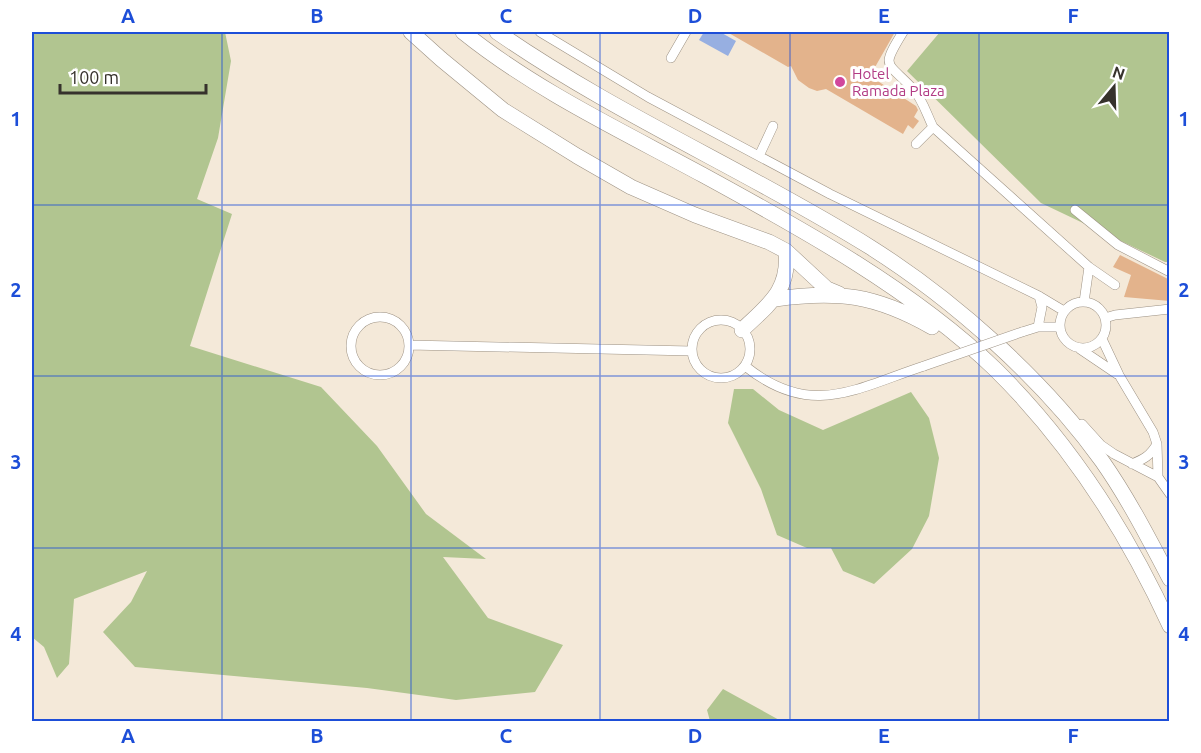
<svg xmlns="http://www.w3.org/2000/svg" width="1201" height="753" font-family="Ubuntu,sans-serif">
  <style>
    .green { fill: #b1c590 }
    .water { fill: #97afe1 }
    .building { fill: #e3b38c }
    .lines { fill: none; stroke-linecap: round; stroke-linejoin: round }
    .minor-casing { stroke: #9c9183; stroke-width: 10 }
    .highway-casing { stroke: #9c9183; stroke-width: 16 }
    .minor { stroke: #fff; stroke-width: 9 }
    .highway { stroke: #fff; stroke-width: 15 }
    .minor-bridge-casing { stroke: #9c9183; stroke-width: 10; stroke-linecap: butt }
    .minor-bridge { stroke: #fff; stroke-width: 9 }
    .grid { fill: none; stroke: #1d4ed8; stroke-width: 1.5; stroke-opacity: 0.55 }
    .hotel-dot { fill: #d1479c; stroke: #fff; stroke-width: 2 }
    .labels { text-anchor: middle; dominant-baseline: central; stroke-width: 6; stroke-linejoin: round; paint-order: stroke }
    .hotel-label { font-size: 15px; fill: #b23c85; stroke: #fff; text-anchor: start }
    .neatline { fill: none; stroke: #1d4ed8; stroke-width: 2 }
    .grid-label { font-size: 20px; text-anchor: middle; font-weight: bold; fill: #1d4ed8 }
  </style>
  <rect width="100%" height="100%" fill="#f4e9d9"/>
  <!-- green -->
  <path class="green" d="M32,32h193l6,29 -13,77 -21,61 35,15 -42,132 131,41 56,59 49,68 60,45 -43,-2 45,61 75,27 -28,47 -79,8 -89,-12 -232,-21 -32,-35 28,-30 16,-31 -73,28 -5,65 -12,14 -13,-31 -12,-10z
    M940,32h229v230h-4l-124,-59 -134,-132z
    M734,389h19l26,21 44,20 88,-38 18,26 10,40 -10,58 -17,33 -38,35 -31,-13 -12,-23h-24l-30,-13 -16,-46 -33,-66z
    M723,689l58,32h-71l-3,-11z"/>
  <!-- water -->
  <path class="water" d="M704,32h16l16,9 -8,15 -29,-16z"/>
  <!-- building -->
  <path class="building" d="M727,32h168l-25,44 46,30 2,4 -4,7 5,4 -6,8 -5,-4 -5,9 -77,-45 -9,2 -8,-3 -11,-8 -7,-14 -3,1z
    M1120,255l50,25v21l-46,-4 7,-22 -18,-8z"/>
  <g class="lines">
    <defs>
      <path id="minor" d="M540,32l108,65 182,97 209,102 25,15
        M903,32c-23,37 -16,29 10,57 9,9 14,26 20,38
        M671,58l15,-26
        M916,144l17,-17 156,140 26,18
        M759,156l14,-30
        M1075,210l43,35 52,27
        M1060 325a23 23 0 1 1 46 0a23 23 0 1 1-46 0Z
        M1084,302l5,-35
        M351 346a29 29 0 1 1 58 0a29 29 0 1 1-58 0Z
        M1105,318l10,-3 55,-6
        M692 349a29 29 0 1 1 58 0a29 29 0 1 1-58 0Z
        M1038,327l4,-20 -3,-11
        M1022,332l16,-5h21
        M1102,339l17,36 34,57 4,12 1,33
        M409,345l283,6
        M1080,349l37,25
        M745,366c66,53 109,23 179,0
        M1082,424l19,21 13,9 44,23 12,17
        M1132,464c12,-5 18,-8 25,-20"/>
      <path id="highway" d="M411,32l30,27 62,51 74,46 54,31 64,28 74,27 17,9 41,38 12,5
        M463,32c72,58 159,99 240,143 99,54 210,115 292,194 75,74 131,161 175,257
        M497,32c118,82 251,139 373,215 84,53 174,133 232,214 26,37 47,78 68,118
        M775,299c63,-9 101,-4 157,28
        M742,330c26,-25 48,-39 44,-79"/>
    </defs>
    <!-- minor casing -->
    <use href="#minor" class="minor-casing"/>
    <!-- highway casing -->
    <use href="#highway" class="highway-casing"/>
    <!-- minor -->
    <use href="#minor" class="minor"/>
    <!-- highway -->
    <use href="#highway" class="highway"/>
    <defs>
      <path id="minor-bridge" d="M924,366l98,-34"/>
    </defs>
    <!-- minor-bridge casing -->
    <use href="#minor-bridge" class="minor-bridge-casing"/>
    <!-- minor-bridge -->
    <use href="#minor-bridge" class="minor-bridge"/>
  </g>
  <!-- grid -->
  <path class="grid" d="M222,32v690M411,32v690M600,32v690M790,32v690M979,32v690M32,205h1138M32,376h1138M32,548h1138"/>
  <!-- markers -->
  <circle class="hotel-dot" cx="840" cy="82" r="6"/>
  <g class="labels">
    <!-- hotel labels -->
    <g class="hotel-label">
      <text x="852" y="73">Hotel<tspan x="852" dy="17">Ramada Plaza</tspan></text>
    </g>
  </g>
  <!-- border -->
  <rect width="1201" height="753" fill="none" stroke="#ffffff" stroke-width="66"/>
  <!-- north arrow -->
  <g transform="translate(1114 87) rotate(19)" stroke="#ffffff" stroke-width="4.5" paint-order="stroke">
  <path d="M0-4.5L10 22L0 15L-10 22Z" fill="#36322c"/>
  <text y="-9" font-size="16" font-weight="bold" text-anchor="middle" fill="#36322c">N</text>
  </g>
  <!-- scale -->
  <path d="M60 84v9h146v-9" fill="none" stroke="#36322c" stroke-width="3"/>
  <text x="69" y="84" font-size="18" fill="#36322c" stroke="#ffffff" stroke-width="4.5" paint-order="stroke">100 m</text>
  <rect x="33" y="33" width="1135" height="687" class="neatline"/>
  <g class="grid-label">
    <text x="128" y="23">A</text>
    <text x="317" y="23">B</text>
    <text x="506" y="23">C</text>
    <text x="695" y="23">D</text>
    <text x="884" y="23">E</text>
    <text x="1073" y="23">F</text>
    <text x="16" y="126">1</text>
    <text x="1184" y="126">1</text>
    <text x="16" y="297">2</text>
    <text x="1184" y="297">2</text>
    <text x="16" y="469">3</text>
    <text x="1184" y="469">3</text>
    <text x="16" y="641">4</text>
    <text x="1184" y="641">4</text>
    <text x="128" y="743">A</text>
    <text x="317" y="743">B</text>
    <text x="506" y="743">C</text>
    <text x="695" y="743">D</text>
    <text x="884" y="743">E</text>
    <text x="1073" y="743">F</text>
  </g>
</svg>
